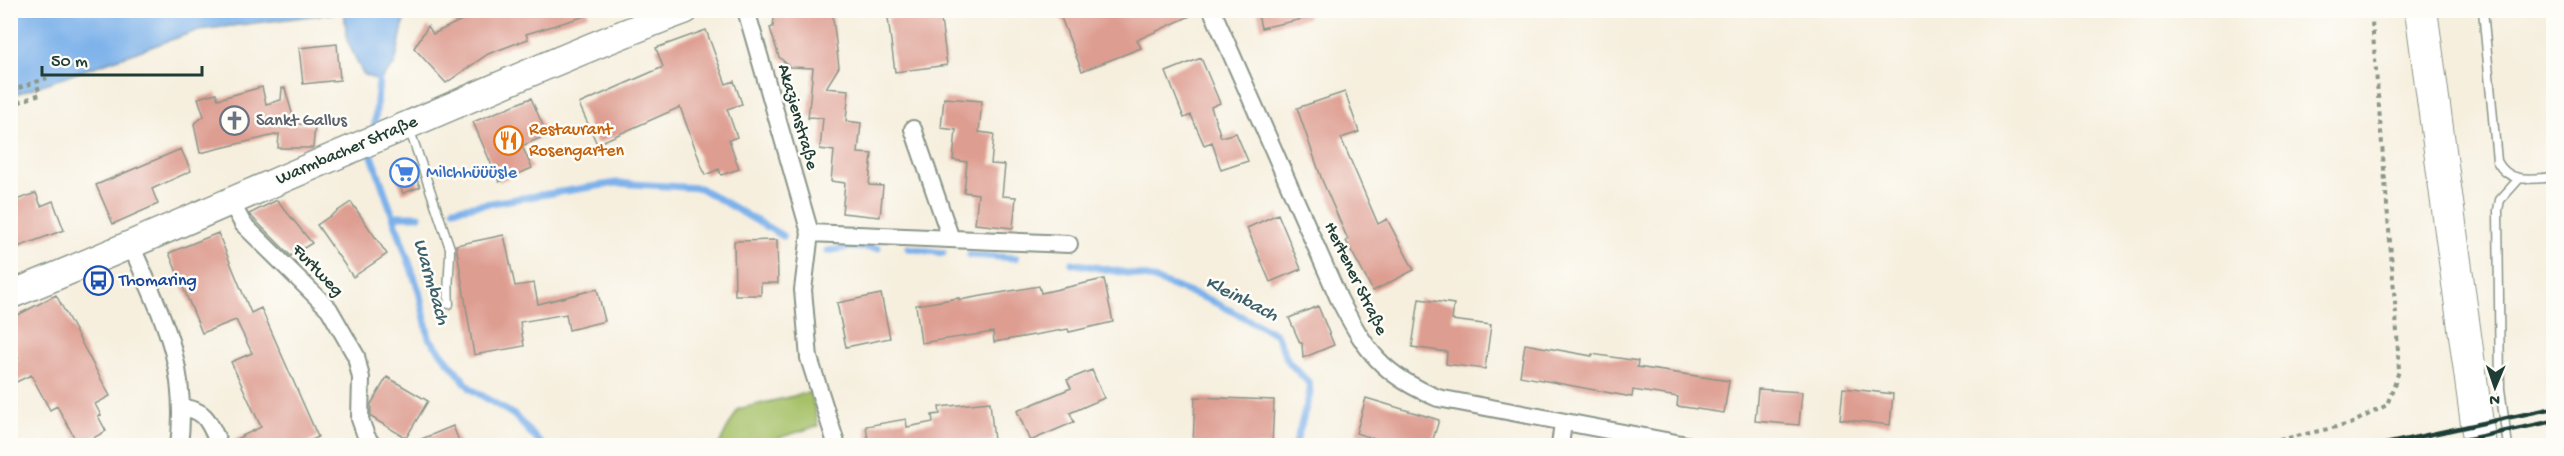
<svg xmlns="http://www.w3.org/2000/svg" width="2564" height="456" font-family="'Gochi Hand',sans-serif">
  <style>
    .green { fill: #a6c167; stroke: #627f4e; stroke-width: 1.5 }
    .water { fill: #7cb1ea; stroke: #4e778f; stroke-width: 1.5 }
    .lines { fill: none; stroke-linecap: round; stroke-linejoin: round }
    .stream { stroke: #7cb1ea; stroke-width: 7 }
    .building { fill: #de9d91 }
    .lane-casing { stroke: #8a9689; stroke-width: 11 }
    .street-casing { stroke: #8a9689; stroke-width: 20 }
    .primary-casing { stroke: #8a9689; stroke-width: 30 }
    .highway-casing { stroke: #8a9689; stroke-width: 34 }
    .path { stroke: #8a9689; stroke-width: 4; stroke-dasharray: 4.5 4.5; stroke-linecap: butt }
    .lane { stroke: #fff; stroke-width: 8 }
    .street { stroke: #fff; stroke-width: 16 }
    .primary { stroke: #fff; stroke-width: 27 }
    .highway { stroke: #fff; stroke-width: 32 }
    .rail { stroke: #1f3d34; stroke-width: 4.5 }
    .labels { text-anchor: middle; dominant-baseline: central; stroke-width: 5; stroke-linejoin: round; paint-order: stroke }
    .street-label { font-size: 18px; fill: #1f3d34; stroke: #fdfcf7 }
    .worship-label { font-size: 18px; fill: #5b616d; stroke: #fdfcf7; text-anchor: start }
    .food-label { font-size: 18px; fill: #c56008; stroke: #fdfcf7; text-anchor: start }
    .shop-label { font-size: 18px; fill: #366cbe; stroke: #fdfcf7; text-anchor: start }
    .transit-label { font-size: 18px; fill: #164399; stroke: #fdfcf7; text-anchor: start }
    .water-label { font-size: 20px; font-style: italic; fill: #3b606b; stroke: #fdfcf7 }
  </style>
  <rect width="100%" height="100%" fill="#fdfcf7"/>
  <filter id="ink" filterUnits="userSpaceOnUse"><feTurbulence type="fractalNoise" baseFrequency=".0167" numOctaves="2"/><feDisplacementMap in="SourceGraphic" scale="12" xChannelSelector="R" yChannelSelector="G"/><feConvolveMatrix kernelMatrix="1 2 1 2 8 2 1 2 1" color-interpolation-filters="sRGB"/></filter>
  <filter id="wash" filterUnits="userSpaceOnUse"><feTurbulence type="fractalNoise" baseFrequency=".008" numOctaves="4" result="noise"/><feDisplacementMap in="SourceGraphic" scale="24" xChannelSelector="R" yChannelSelector="G"/><feGaussianBlur stdDeviation="1.35" result="paint"/><feColorMatrix in="noise" values="0 0 0 0 0 0 0 0 0 0 0 0 0 0 0 0 0 1.4 0 .05"/><feComposite in="paint" operator="in"/></filter>
  <g filter="url(#wash)">
    <rect width="100%" height="100%" fill="#f6efde"/>
    <!-- green -->
    <path class="green" d="M811,392l7,34 -63,19 -37,1 20,-37z"/>
    <!-- water -->
    <path class="water" d="M10,11l1,-1 395,1 -11,53 -16,17 -16,-7 -16,-34 -3,-28 -145,18 -188,66z"/>
    <g class="lines">
      <!-- stream -->
      <path class="stream" d="M374,131l5,-50 -3,-7
        M372,148l-1,5 48,138 10,47 42,51 43,26 29,31
        M454,209l162,-26 84,5 83,48
        M394,216h25
        M908,248l35,5
        M827,251l23,-4 28,1
        M970,255l46,3
        M1072,263l76,14 62,23 66,34 12,27 21,22 1,10 -15,53"/>
    </g>
    <g id="blocks">
      <!-- building -->
      <path class="building" d="M482,10h106l1,5 -63,19 2,5 -40,15 -42,29 -32,-35 14,-22 5,8z
        M780,10h52l7,57 -13,21 23,2 -3,31 15,2 -3,30 14,1 -3,31 14,1 -3,31 -38,-4 3,-30 -14,-2 3,-30 -14,-2 3,-31 -14,-1 -1,2 5,-51 -23,-1 -11,-10 -9,-29 3,-1 1,-10z
        M1058,10h143v1l-64,29 4,8 -59,23z
        M1257,10h51v8l-47,10z
        M940,12l7,53 -52,7 -7,-54z
        M706,30l20,54 8,-3 8,23 -15,5 10,28 -8,3 10,29 -18,6 -2,-6 -14,6 -25,-68 -83,37 -18,-40 84,-37 -7,-19z
        M337,44l3,36 -37,4 -4,-36z
        M1201,58l19,45 -9,4 10,30 15,-4 12,28 -27,9 -9,-28 -8,3 -13,-30 -7,3 -18,-46z
        M262,87l4,17 15,-4 1,-12h3l10,36 20,1 -2,23h-35l1,-14 -79,19 -6,-29 10,-8 -6,-18 18,-5 2,6z
        M1345,92l14,40 -18,6 37,86 9,-5 27,51 -41,21 -27,-50 2,-1 -26,-60 -25,-72z
        M531,98l16,37 -25,11 10,22 -33,14 -26,-60z
        M944,98l38,3 -3,31 15,2 -3,30 14,1 -3,31 14,1 -3,31 -38,-4 3,-30 -14,-2 3,-30 -14,-2 3,-30 -15,-2z
        M181,149l10,22 -39,18 6,15 -45,20 -17,-39z
        M411,165l9,22 -17,6 -9,-21z
        M36,193l5,13 12,-5 11,29 -54,20v-48z
        M277,200l35,43 -21,13 -42,-42z
        M351,202l36,52 -34,23 -36,-52z
        M1278,214l23,55 -31,13 -23,-54z
        M218,233l33,80 10,-5 57,129 -19,9h-69v-4l31,-15 -30,-65 21,-9 -16,-33 -34,13 -33,-80z
        M504,235l11,51 19,-3 4,21 59,-15 8,32 -36,9 -3,-16 -46,8 4,24 -50,9 -18,-110z
        M777,240l1,43h-17v12h-26l-1,-54z
        M1104,279l9,43 -44,10 -1,-3 -74,13 -1,-10 -72,11 -5,-38 43,-7v2l80,-14 2,7z
        M881,294l9,44 -44,9 -9,-44z
        M56,295l54,101 -15,8 6,11 -3,1 8,15 -27,15 -22,-40 -7,4 -19,-35 -21,10v-23l9,-4 -9,-16v-23z
        M1419,299l35,5 -2,16 39,5 -6,44 -39,-5 1,-12 -35,-5z
        M1318,306l16,39 -31,13 -1,-15h-2l-11,-25z
        M1525,344l67,12v-2l46,7 -1,6 92,14 -5,32 -47,-7 1,-9 -45,-7 -1,7 -112,-21z
        M1092,370l12,28 -34,15 4,9 -44,19 -13,-30 54,-23 -4,-8z
        M387,377l41,24 -22,37 -35,-21v-13z
        M1843,388l50,6 -3,31 -50,-6z
        M1758,389l44,3 -3,33 -44,-4z
        M1195,397l79,3 -2,46 -79,-1z
        M1366,398l73,22 -8,26h-35l-40,-13z
        M990,402l4,39 -41,5h-84l-3,-20 40,-7 1,8 26,-5 -1,-7 8,-1 -1,-7z
        M453,426l8,20h-53l-1,-1z"/>
    </g>
  </g>
  <g filter="url(#ink)">
    <use href="#blocks" fill-opacity="0" stroke="#8a9689" stroke-width="1.5"/>
    <g class="lines">
      <defs>
        <path id="lane" d="M2483,10l14,151c12,23 34,18 57,16
          M409,128l41,120c0,19 -3,37 -1,56
          M2508,446l-8,-57 -2,-179 2,-10 18,-20"/>
        <path id="street" d="M746,10l64,223 -7,57 6,68 28,88
          M1212,10l127,289c27,52 43,76 99,99l254,48
          M913,129l38,110
          M231,202l12,22 86,85 27,47 5,22 -1,41 6,17 7,10
          M810,233l259,11
          M131,245c31,72 58,119 48,201
          M182,408c25,1 28,17 38,38
          M1560,446l3,-24"/>
        <path id="primary" d="M10,295c134,-54 265,-114 398,-170 92,-39 182,-80 277,-115"/>
        <path id="highway" d="M2421,10l59,436"/>
      </defs>
      <!-- lane casing -->
      <use href="#lane" class="lane-casing"/>
      <!-- street casing -->
      <use href="#street" class="street-casing"/>
      <!-- primary casing -->
      <use href="#primary" class="primary-casing"/>
      <!-- highway casing -->
      <use href="#highway" class="highway-casing"/>
      <!-- path -->
      <path class="path" d="M10,91l37,-13
        M10,106l30,-12 -4,-12
        M2253,446l97,-22 37,-19 12,-34 -3,-56 -25,-305"/>
      <!-- lane -->
      <use href="#lane" class="lane"/>
      <!-- street -->
      <use href="#street" class="street"/>
      <!-- primary -->
      <use href="#primary" class="primary"/>
      <!-- highway -->
      <use href="#highway" class="highway"/>
      <!-- rail -->
      <path class="rail" d="M2376,446l178,-38
        M2435,446l119,-25"/>
    </g>
  </g>
  <!-- icons -->
  <defs>
    <symbol id="church-ring" viewBox="-11 -11 22 22"><circle r="9.5" fill="#fdfcf7" stroke="#6b7280" stroke-width="1.5"/><path d="M-1.2-6h2.4v3.5h3.3v2.4h-3.3V6h-2.4V-.1h-3.3v-2.4h3.3Z" fill="#6b7280"/></symbol>
    <symbol id="restaurant-ring" viewBox="-11 -11 22 22"><circle r="9.5" fill="#fdfcf7" stroke="#e8710a" stroke-width="1.5"/><path d="M-5-6h1v4h1v-4h1v4h1v-4h1v5L-1.5 .5V6h-2V.5L-5-1ZM5-6V6H3V1.5H1.5Q1.5-4 5-6Z" fill="#e8710a"/></symbol>
    <symbol id="supermarket-ring" viewBox="-11 -11 22 22"><circle r="9.5" fill="#fdfcf7" stroke="#3f7fe0" stroke-width="1.5"/><path d="M-6-5.5h2.5l.6 2H6L4.5 2H-2.5L-4.4-4H-6ZM-1.5 3.2a1.3 1.3 0 1 0 .1 0ZM3 3.2a1.3 1.3 0 1 0 .1 0Z" fill="#3f7fe0"/></symbol>
    <symbol id="bus-ring" viewBox="-11 -11 22 22"><circle r="9.5" fill="#fdfcf7" stroke="#1a4fb4" stroke-width="1.5"/><path d="M-5-6H5V4H4V6H2V4H-2V6H-4V4H-5ZM-3.5-4V0h7V-4ZM-3.5 1.2v1.5H-2V1.2ZM2 1.2v1.5H3.5V1.2Z" fill="#1a4fb4"/></symbol>
  </defs>
  <g fill-rule="evenodd">
    <use href="#church-ring" x="218" y="104" width="33" height="33"/>
    <use href="#restaurant-ring" x="492" y="124" width="33" height="33"/>
    <use href="#supermarket-ring" x="388" y="156" width="33" height="33"/>
    <use href="#bus-ring" x="82" y="264" width="33" height="33"/>
  </g>
  <g class="labels">
    <!-- street labels -->
    <g class="street-label">
      <text transform="translate(797 117) rotate(74)">Akazienstraße</text>
      <text transform="translate(347 151) rotate(-23)">Warmbacher Straße</text>
      <text transform="translate(317 271) rotate(46)">Furtweg</text>
      <text transform="translate(1355 279) rotate(64)">Hertener Straße</text>
    </g>
    <!-- worship labels -->
    <g class="worship-label">
      <text x="256" y="121">Sankt Gallus</text>
    </g>
    <!-- food labels -->
    <g class="food-label">
      <text x="529" y="130">Restaurant<tspan x="529" dy="21">Rosengarten</tspan></text>
    </g>
    <!-- shop labels -->
    <g class="shop-label">
      <text x="426" y="173">Milchhüüüsle</text>
    </g>
    <!-- transit labels -->
    <g class="transit-label">
      <text x="119" y="281">Thomaring</text>
    </g>
    <!-- water labels -->
    <g class="water-label">
      <text transform="translate(430 282) rotate(74)">Warmbach</text>
      <text transform="translate(1241 300) rotate(27)">Kleinbach</text>
    </g>
  </g>
  <!-- margin -->
  <rect width="2564" height="456" fill="none" stroke="#fdfcf7" stroke-width="36"/>
  <!-- north arrow -->
  <g transform="translate(2495 387) rotate(182)" stroke="#fdfcf7" stroke-width="4.5" paint-order="stroke">
  <path d="M0-4.5L10 22L0 15L-10 22Z" fill="#1f3d34"/>
  <text y="-9" font-size="16" font-weight="bold" text-anchor="middle" fill="#1f3d34">N</text>
  </g>
  <!-- scale -->
  <path d="M42 66v9h160v-9" fill="none" stroke="#1f3d34" stroke-width="3"/>
  <text x="51" y="66" font-size="18" fill="#1f3d34" stroke="#fdfcf7" stroke-width="4.5" paint-order="stroke">50 m</text>
</svg>
